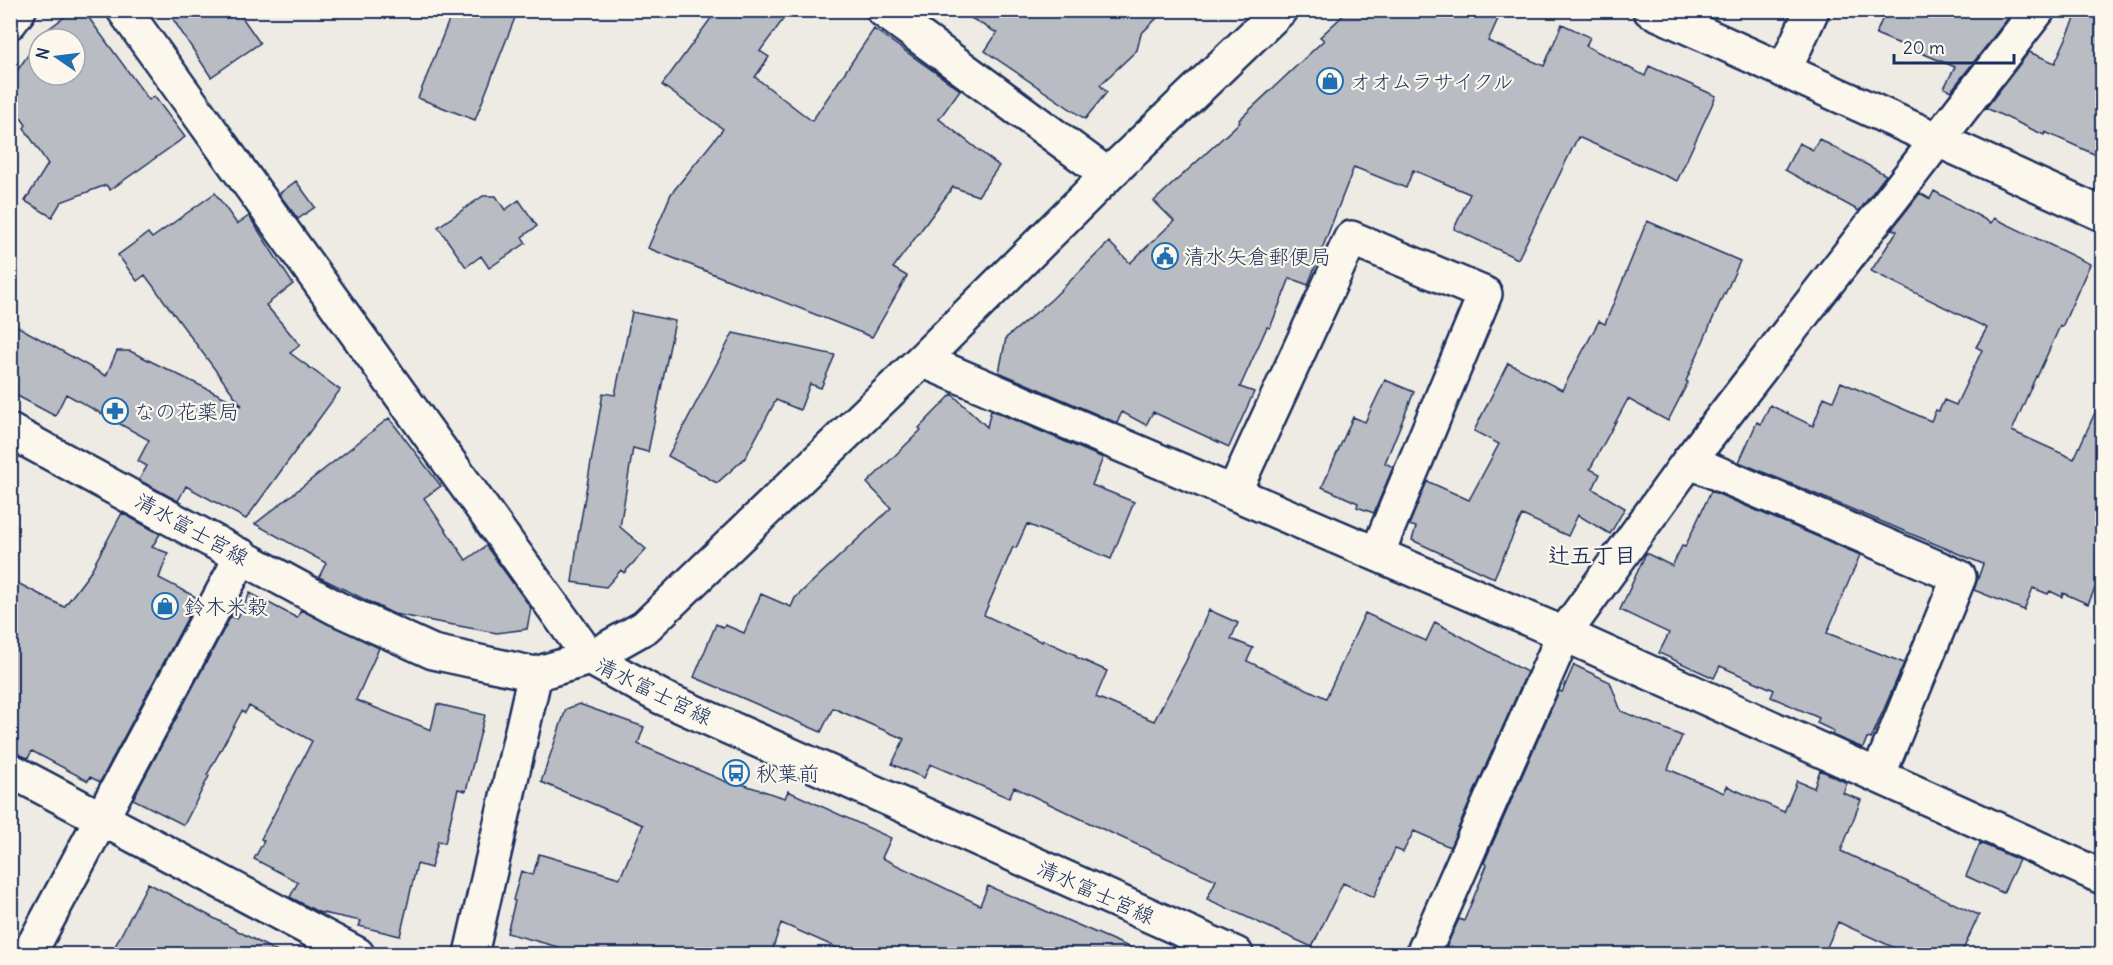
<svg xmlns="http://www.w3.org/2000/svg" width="2113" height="965" font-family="Delius,'Klee One',sans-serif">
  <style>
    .building { fill: #b9bcc3; stroke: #1b2f5e; stroke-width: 1.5; fill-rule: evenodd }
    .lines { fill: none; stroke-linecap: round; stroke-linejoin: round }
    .minor-casing { stroke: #1b2f5e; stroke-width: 38 }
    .major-casing { stroke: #1b2f5e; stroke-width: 38 }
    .minor { stroke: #fbf7ec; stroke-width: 33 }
    .major { stroke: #fbf7ec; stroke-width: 33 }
    .labels { text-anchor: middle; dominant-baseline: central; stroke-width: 4.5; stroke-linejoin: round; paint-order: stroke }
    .poi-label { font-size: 21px; fill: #1b2f5e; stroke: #fbf7ec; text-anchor: start }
    .street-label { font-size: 21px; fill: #1b2f5e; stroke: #fbf7ec }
    .neighbourhood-label { font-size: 22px; font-weight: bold; fill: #1b2f5e; stroke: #fbf7ec }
  </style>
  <rect width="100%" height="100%" fill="#eeebe4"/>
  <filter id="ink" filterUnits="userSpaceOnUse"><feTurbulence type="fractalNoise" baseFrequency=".0167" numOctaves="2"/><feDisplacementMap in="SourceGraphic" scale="12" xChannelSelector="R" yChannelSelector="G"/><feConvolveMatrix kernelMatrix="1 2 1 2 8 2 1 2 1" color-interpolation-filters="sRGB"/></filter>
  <g filter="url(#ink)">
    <!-- building -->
    <path class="building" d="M74,10h9l66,90 5,-4 31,41 -75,53 -4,-5 -45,17 -9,15 -27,-16 23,-37 -24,-36 2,-3 -16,-23v-21l25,-36v-6zM39,39h36v36h-36z
      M167,10h70l23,33 -49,34z
      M453,10h65l-43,110 -57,-22z
      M717,10h73l-30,41 9,6 -14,20 57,44 62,-92 86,61 -21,29 60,47 -21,30 -25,-9 -60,81 14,8 -35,61 -224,-89 23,-54 52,-65 -61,-44z
      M957,10h208l-24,24 -4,16 -37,35 7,7 -22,27 -100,-68 12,-18z
      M1349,10h153l-14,31 56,25 18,-42 28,13 -4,9 59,30 4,-10 67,30 -39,85 -99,-44 -60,122 -64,-30 16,-35 -57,-24 -7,18 -52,-21 -46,118 -18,-7 -20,50 -3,-1 -27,60 14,5 -25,55 -76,-35 -7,13 -24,-13 -5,11 -118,-51 7,-34 46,-39 57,-57 21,21 44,-42 -20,-20 86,-79 -1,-2 85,-80 -4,-3z
      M1886,10h126l-3,7 -58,74 -7,-3 11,-21 -79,-33z
      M2079,10h24v148l-58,-26 -1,3 -58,-27 43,-56 26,11z
      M1819,139l67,36 -27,36 -74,-41 14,-27 14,7z
      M296,181l19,26 -17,12 -19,-25z
      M1934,191l57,32 3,-5 96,46 -28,63 -2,-1 -23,51 -1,-1 -24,55 62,28 29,-64v176l-15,33 -25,-11 -1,4 -12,-6 -2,3 -15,-6 -9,22 -50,-20 9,-26 -244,-102 18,-40 4,2 9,-19 43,21 11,-29 9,4 8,-19 90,39 5,-11 3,1 5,-11 12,5 26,-55 -6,-3 11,-19 -116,-57 26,-40 -5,-2 28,-36 10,6z
      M215,193l22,31 12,-8 44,68 -27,21 34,40 -10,8 50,37 -94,129 -60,-33 -8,15 -39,-21 8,-14 -9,-5 11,-21 -83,-46 -11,22 -45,-24v-70l96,54 11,-25h13l112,55 -97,-131 -8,6 -19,-26 30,-22 4,5z
      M483,196h13l9,14 14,-10 18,26 -15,11 4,6 -37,25 -8,-12 -15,11 -28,-40z
      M1647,221l93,40 -15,33 -1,-1 -38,88 2,1 -20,39 -40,-22 -38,70 10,5 -7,15 32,19 -15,26 -32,-19 -10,21 -46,-21 -28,63 -82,-38 4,-13 -7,-2 18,-44 42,19 30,-56 -25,-13 34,-68 54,27 37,-69 6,3z
      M632,312l43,9 -27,131 -15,-4 -13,79 26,22 -22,24 -3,-3 -15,17 -34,-5 6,-45 25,-144 12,2z
      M733,333l102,22 -14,33 -11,-4 -10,26 -24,-10 -31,58 -28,25 -49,-27z
      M1385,380l29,12 -29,71 8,4 -19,46 -17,-6 1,-4 -36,-16 31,-70 12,5z
      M952,394l35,33 4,-17 112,48 -11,27 42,17 -23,57 -84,-35 -11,24 -3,-1 -29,68 58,27 1,-2 33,15v2l31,14 -11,26 58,24 32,-60 23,-51 29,13 -7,16 22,9 -6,13 79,37 39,-85 61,28 9,-19 92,50 -77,175 -36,-16 -11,21 -8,-3 -21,48 -31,-14 -31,64 -105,-48 9,-19 -118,-53 -84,-40 -5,11 -79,-34 -6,14 -32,-14 12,-25 -71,-31 -12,24 -127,-55 22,-53 7,3 2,-2 19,8 17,-39 30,13 4,-9 96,-90 -24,-25 54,-53 -2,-2z
      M389,418l52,68 -17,12 42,62 20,-14 45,62 -4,21 -30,4 -103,-19 -75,-37 7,-14 -71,-39z
      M1711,491l149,64 -33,78 77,30 -33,76 -4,-1 -4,10 -31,-13 2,-4 -17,-8 2,-5 -48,-21 3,-7 -54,-24 -6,12 -55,-25 10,-20 -49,-23 26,-57 26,13 10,-20 3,1z
      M122,513l38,21 -8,13 16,6 -9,25 39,20 -98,184 -10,-5 -2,4 -56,-30 -4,7 -18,-7v-172l54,28 25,-33z
      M250,593l47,25 4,-8 78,38 -23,52 75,30 6,-26 48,11 -19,76 -8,-2 -13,54 -7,-2 -7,27 -14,-4 -17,72 -41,-10 2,-5 -43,-9 -28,-15 8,-15 -44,-23 10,-18 -3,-2 51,-98 -63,-35 -4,7 -3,-2 -35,64 2,1 -25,49 -51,-26 98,-183 6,3z
      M1574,665l36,17 11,29 61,25 -14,33 56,24 3,-7 57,26 13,-31 17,7 6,-18 27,13 -4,10 18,7 -20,51 138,64 -18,39h-53l-70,-32 -14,32h-381l16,-35 5,2 23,-56 -3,-2 75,-172 3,1z
      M579,704l65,23 -6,17 93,40 1,-3 53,17 3,-7 103,47 -9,20 98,47 8,-19 157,68h-294l-70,-31 -10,31h-204l2,-4 -62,-17 8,-32 -2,-1 8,-29 12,4 6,-21 81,24 23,-53 -102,-43 25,-73z
      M1980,843l39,17 -16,33 -37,-17z
      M148,883l133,71h-170z"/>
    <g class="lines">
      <defs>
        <path id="minor" d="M124,10l466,648 55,-31 277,-267 186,-185 172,-165
          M883,10l225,165
          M1650,10l452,204
          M10,22l9,-12
          M1784,71l28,-61
          M922,360l642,274 538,243
          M1689,461l270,116 -81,199
          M1234,492l117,-254 134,56 -108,260
          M10,770l347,184
          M29,954l213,-398
          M471,954l64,-280
          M1423,954l141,-320 125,-173 349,-451"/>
        <path id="major" d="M10,431l326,177 97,44 102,22 55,-16 73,40 573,256"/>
      </defs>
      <!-- minor casing -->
      <use href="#minor" class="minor-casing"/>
      <!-- major casing -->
      <use href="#major" class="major-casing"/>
      <!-- minor -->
      <use href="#minor" class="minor"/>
      <!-- major -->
      <use href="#major" class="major"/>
    </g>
  </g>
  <!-- icons -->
  <defs>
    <symbol id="shop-ring" viewBox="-11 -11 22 22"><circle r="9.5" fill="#fbf7ec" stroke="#1f6fb2" stroke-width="1.5"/><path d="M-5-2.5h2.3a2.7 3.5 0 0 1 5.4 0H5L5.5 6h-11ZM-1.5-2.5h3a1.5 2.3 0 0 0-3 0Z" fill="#1f6fb2"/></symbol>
    <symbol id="civic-ring" viewBox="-11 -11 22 22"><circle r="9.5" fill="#fbf7ec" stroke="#1f6fb2" stroke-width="1.5"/><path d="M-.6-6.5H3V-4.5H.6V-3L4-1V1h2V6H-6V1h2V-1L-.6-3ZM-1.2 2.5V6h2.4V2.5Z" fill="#1f6fb2"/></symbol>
    <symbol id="pharmacy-ring" viewBox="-11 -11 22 22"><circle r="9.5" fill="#fbf7ec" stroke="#1f6fb2" stroke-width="1.5"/><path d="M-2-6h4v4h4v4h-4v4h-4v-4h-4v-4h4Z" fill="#1f6fb2"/></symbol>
    <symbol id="bus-ring" viewBox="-11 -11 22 22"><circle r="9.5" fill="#fbf7ec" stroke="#1f6fb2" stroke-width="1.5"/><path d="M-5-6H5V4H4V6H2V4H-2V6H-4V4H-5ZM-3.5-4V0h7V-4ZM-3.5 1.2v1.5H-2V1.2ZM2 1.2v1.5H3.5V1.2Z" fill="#1f6fb2"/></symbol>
  </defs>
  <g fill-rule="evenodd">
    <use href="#shop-ring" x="1315" y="66" width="30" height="30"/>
    <use href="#civic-ring" x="1150" y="241" width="30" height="30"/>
    <use href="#pharmacy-ring" x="100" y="396" width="30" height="30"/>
    <use href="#shop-ring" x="150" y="591" width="30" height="30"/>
    <use href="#bus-ring" x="721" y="758" width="30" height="30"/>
  </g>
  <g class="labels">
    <!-- poi labels -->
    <g class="poi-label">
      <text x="1350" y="81">オオムラサイクル</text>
      <text x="1184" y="256">清水矢倉郵便局</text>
      <text x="134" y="411">なの花薬局</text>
      <text x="184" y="606">鈴木米穀</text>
      <text x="756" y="773">秋葉前</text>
    </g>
    <!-- street labels -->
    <g class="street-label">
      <text transform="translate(192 529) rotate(29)">清水富士宮線</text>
      <text transform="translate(654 691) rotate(26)">清水富士宮線</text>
      <text transform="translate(1096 892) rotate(24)">清水富士宮線</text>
    </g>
    <!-- neighbourhood labels -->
    <g class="neighbourhood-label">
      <text x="1592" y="555">辻五丁目</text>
    </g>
  </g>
  <!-- margin -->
  <rect width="2113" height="965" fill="none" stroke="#fbf7ec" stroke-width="36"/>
  <rect x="18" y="18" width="2077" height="929" fill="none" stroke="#1b2f5e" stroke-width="2" filter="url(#ink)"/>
  <!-- north arrow -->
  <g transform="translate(57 57) rotate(284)"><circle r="28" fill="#fbf7ec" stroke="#a1a7b3" stroke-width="1.5"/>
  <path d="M0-4.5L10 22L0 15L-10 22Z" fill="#1f6fb2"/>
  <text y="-9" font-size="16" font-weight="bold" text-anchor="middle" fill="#1b2f5e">N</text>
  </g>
  <!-- scale -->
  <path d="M1894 54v9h120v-9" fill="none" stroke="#1b2f5e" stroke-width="3"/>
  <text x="1903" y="54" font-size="18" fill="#1b2f5e" stroke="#fbf7ec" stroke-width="4.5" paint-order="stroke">20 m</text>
</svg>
